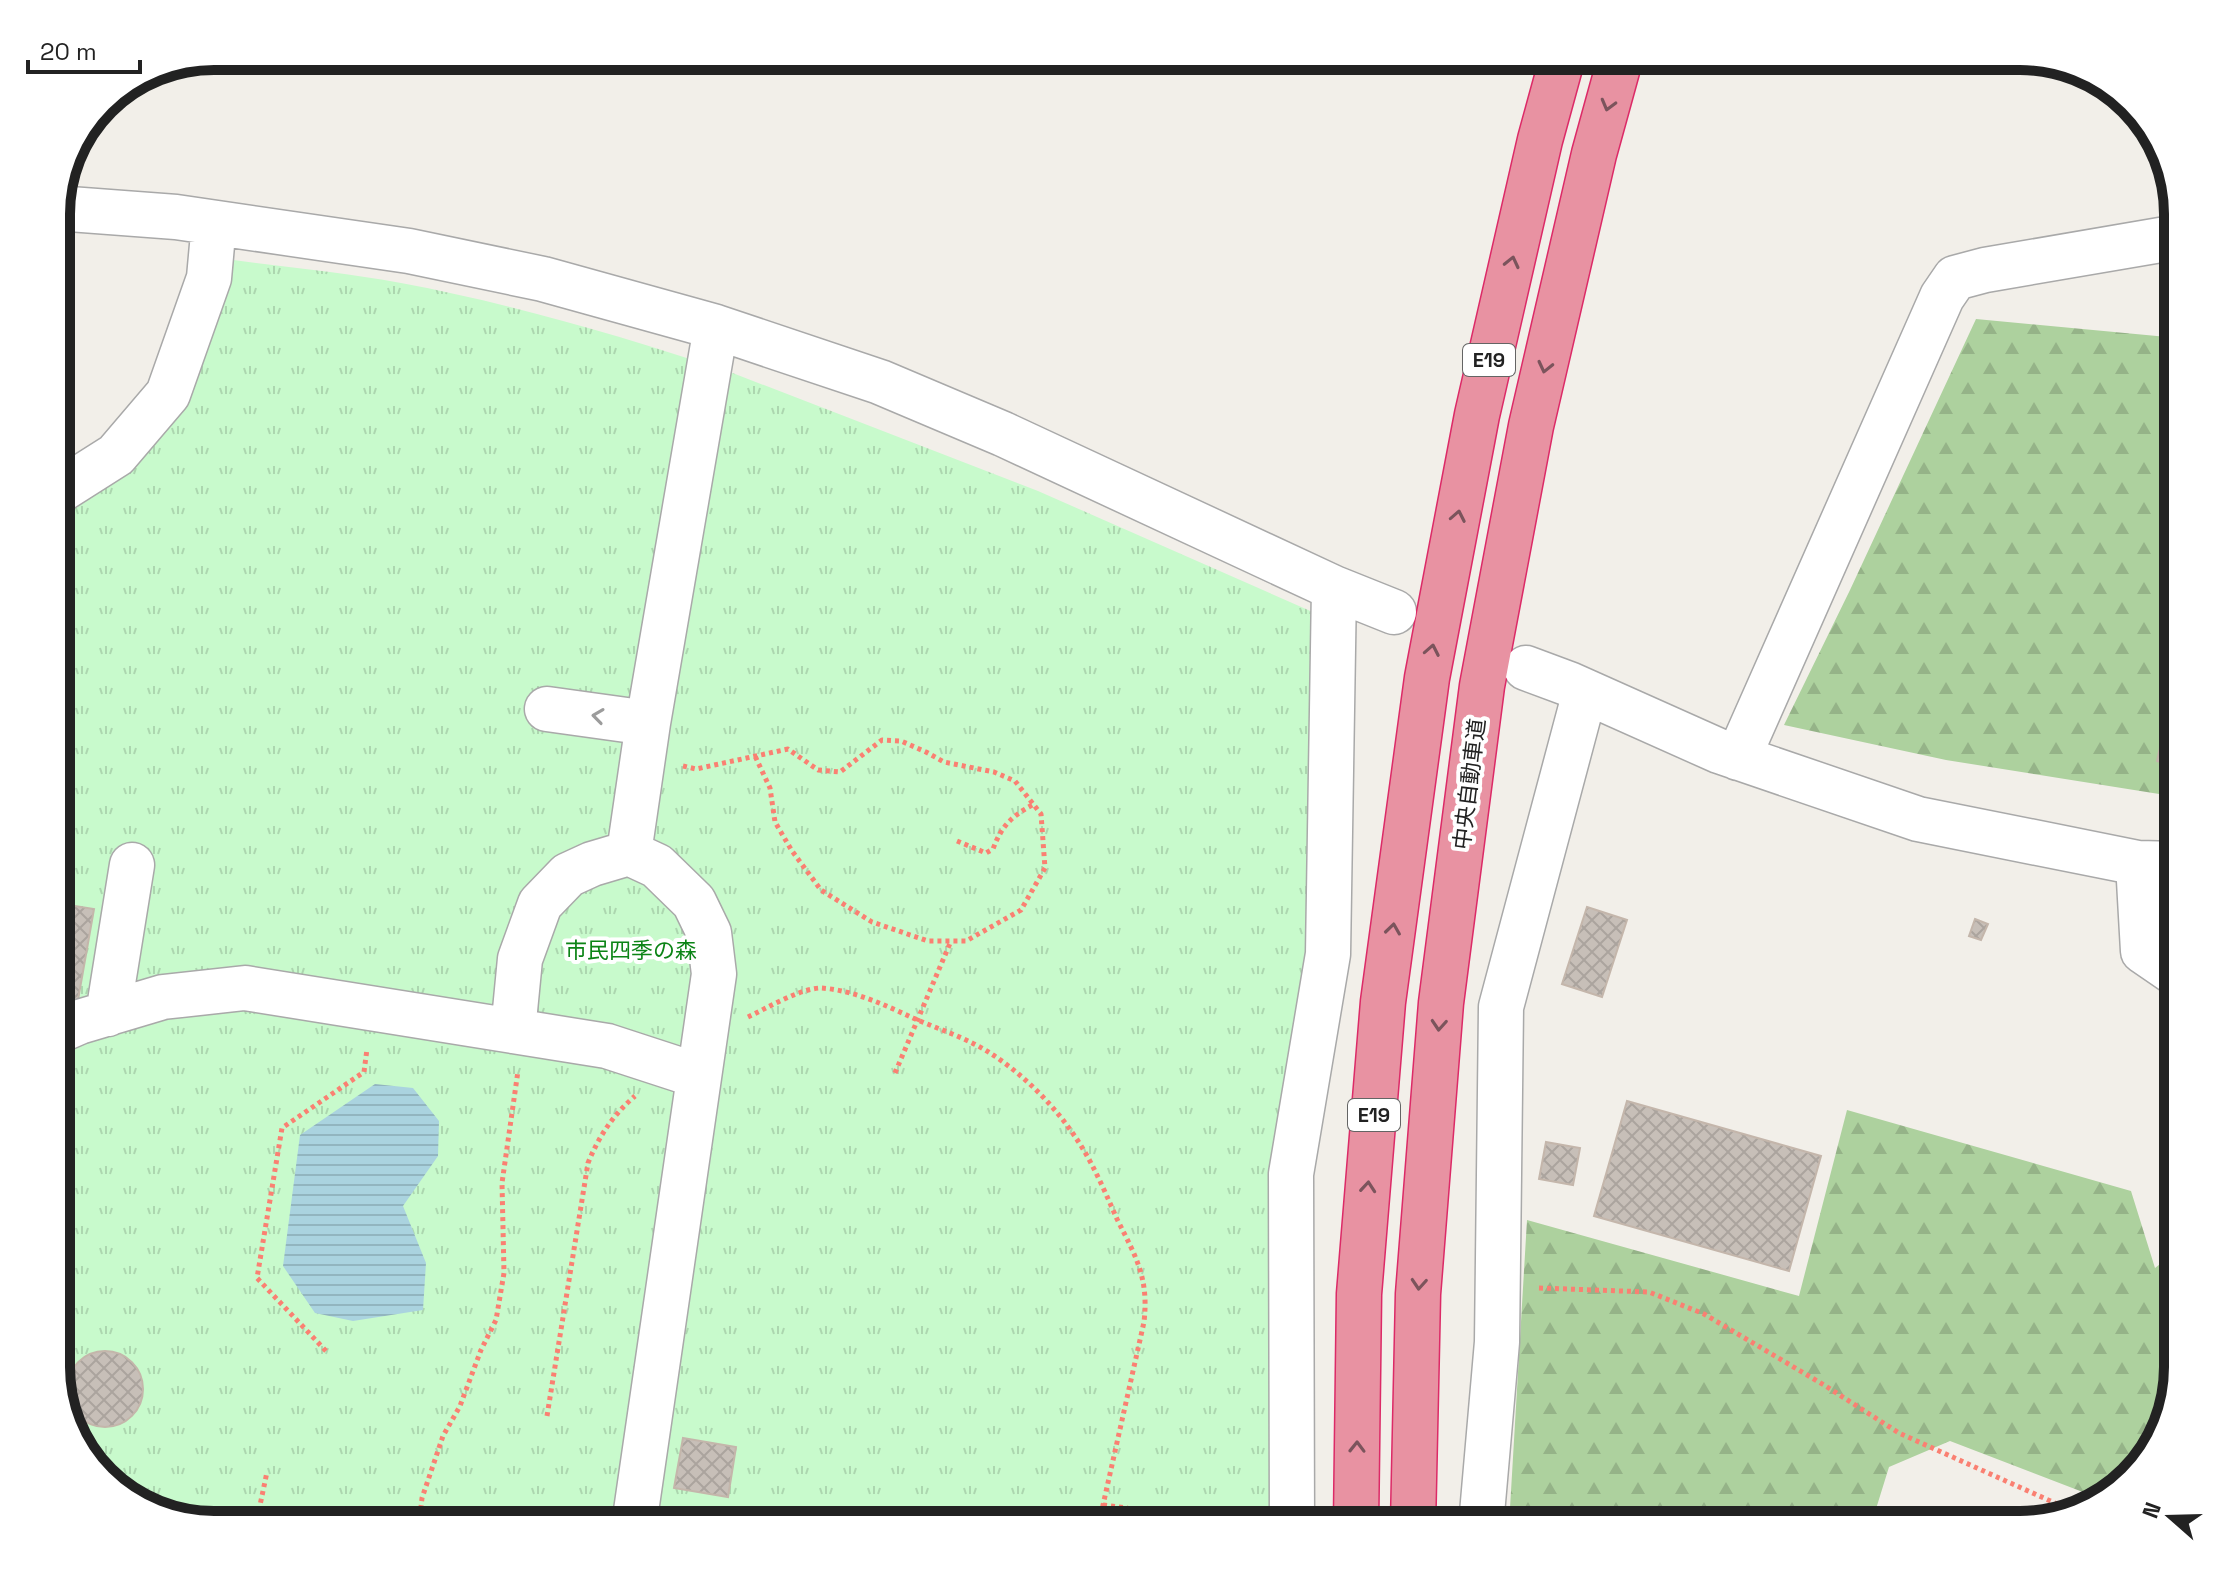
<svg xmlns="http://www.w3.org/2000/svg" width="2234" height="1581" font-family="'Space Grotesk','Noto Sans JP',sans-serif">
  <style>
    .forest { fill: url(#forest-firs) }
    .park { fill: url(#park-tufts) }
    .water { fill: url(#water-rules) }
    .building { fill: url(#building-cross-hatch); stroke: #c4b6ab; stroke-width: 2 }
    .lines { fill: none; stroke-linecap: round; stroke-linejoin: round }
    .minor-casing { stroke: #a9a9a9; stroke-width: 47 }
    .highway-casing { stroke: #dc2a67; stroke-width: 47 }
    .path { stroke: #fa8072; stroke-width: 5; stroke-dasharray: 4 4; stroke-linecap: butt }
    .minor { stroke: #fff; stroke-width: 44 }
    .highway { stroke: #e892a2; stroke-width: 44 }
    .oneway { stroke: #7b545c }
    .oneway2 { stroke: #9c9c9c }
    .labels { text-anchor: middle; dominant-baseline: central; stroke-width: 8; stroke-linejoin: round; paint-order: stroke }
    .shield { fill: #fff; stroke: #646464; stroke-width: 2 }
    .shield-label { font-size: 20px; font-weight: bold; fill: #222 }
    .street-label { font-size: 22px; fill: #222; stroke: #fff }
    .park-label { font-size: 22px; fill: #0c8416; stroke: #fff }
    .rim { fill: none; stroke: #222; stroke-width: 10 }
  </style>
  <defs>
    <pattern id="forest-firs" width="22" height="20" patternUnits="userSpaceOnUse" patternTransform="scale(2)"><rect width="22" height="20" fill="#add19e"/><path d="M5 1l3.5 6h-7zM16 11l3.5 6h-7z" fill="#95b388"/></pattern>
    <pattern id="park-tufts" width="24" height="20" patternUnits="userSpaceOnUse" patternTransform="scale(2)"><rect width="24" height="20" fill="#c8facc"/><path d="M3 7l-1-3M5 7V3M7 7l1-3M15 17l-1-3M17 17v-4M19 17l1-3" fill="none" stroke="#acd6af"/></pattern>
    <pattern id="water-rules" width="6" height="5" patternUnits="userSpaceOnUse" patternTransform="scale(2)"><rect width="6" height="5" fill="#aad3df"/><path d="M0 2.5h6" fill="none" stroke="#92b5bf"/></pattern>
    <pattern id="building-cross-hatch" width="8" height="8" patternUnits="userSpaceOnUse" patternTransform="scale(2)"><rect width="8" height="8" fill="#c7bfb8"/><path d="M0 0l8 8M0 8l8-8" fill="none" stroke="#aba49e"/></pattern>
  </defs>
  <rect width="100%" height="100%" fill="#f2efe9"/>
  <!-- forest -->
  <path class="forest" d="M1976,319l202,19v459l-232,-37 -162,-35 66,-135z
    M1847,1110l284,81 24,77 23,-18v117l-32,96 -52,42 -6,-11 -138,-53 -61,26 -18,58h-362l18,-305 272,76z"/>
  <!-- park -->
  <path class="park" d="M226,259c58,8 118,13 175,24 112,21 221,53 329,89l308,119 277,122 7,11 -43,901h-1065l-96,-32 -45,-56 -17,-60v-882l38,-16z"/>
  <!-- water -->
  <path class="water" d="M375,1084l38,4 26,33 -1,35 -35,50 23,57 -3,47 -70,11 -38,-8 -32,-47 17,-131z"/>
  <!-- building -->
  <path class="building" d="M2161,743l15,4 -4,18 -15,-4z
    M56,903l38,6 -16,91 -22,-3z
    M1587,907l40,13 -25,77 -40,-13z
    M1975,919l13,5 -7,16 -12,-4z
    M1627,1101l194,55 -32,115 -195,-55z
    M1546,1142l34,6 -7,37 -34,-6z
    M67 1389a38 38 0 1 1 76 0a38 38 0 1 1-76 0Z
    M683,1438l53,9 -8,50 -54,-9z"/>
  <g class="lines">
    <defs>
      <path id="minor" d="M56,208l120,9 233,34 134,28 173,48 164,55 123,52 331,154 60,24
        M56,493l60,-38 52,-61 41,-116 5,-55
        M1526,668l43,16 150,67 199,68 220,44 40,1
        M547,709l101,14
        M1738,758l204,-461 13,-19 30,-8 193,-33
        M629,853l19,-130 68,-396
        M2138,863l5,88 35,24
        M108,1014l24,-149
        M513,1031l7,-72 20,-55 28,-29 24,-11 37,-11 28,13 37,36 15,31 5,41 -80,551
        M56,1032l23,-10 84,-25 82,-9 362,58 92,30
        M1292,1525l-1,-351 37,-220 6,-366
        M1481,1525l16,-183 4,-335 84,-315"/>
      <path id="highway" d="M1356,1525l3,-231 24,-292 44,-324 50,-263 63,-275 23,-84
        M1413,1525l5,-231 23,-291 41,-317 49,-260 63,-272 27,-98"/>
    </defs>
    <!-- minor casing -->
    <use href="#minor" class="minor-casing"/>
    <!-- highway casing -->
    <use href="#highway" class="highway-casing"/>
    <!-- path -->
    <path class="path" d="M683,766l13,3 92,-20 30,21 22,2 42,-32 19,1 25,11 18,10 50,10 21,9 26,33 4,54 -24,42 -55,31h-38l-56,-19 -51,-32 -29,-39 -17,-29 -5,-34 -15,-32
      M957,841l29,12 7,-4c9,-24 19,-33 41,-45
      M748,1017c19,-9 53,-29 73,-29 32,2 64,17 92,30 25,11 54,20 77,35 33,21 64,52 86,85 17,25 29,54 41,81 19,38 32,59 27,103l-41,183 -3,20
      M895,1073l56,-132
      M1539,1288l110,4 55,22 120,71 75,48 176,79
      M326,1351l-69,-73 25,-150 82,-56 3,-23
      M547,1416l41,-253c11,-27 25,-48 47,-67
      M1103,1505l24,3 7,17
      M676,1518l38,1
      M252,1525l7,-15 8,-38
      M419,1525l3,-27 21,-62 17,-30 21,-56 15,-30 8,-47 -2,-90 16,-112"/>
    <!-- minor -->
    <use href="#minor" class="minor"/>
    <!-- highway -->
    <use href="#highway" class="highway"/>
  </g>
  <!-- one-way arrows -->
  <defs><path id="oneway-chevron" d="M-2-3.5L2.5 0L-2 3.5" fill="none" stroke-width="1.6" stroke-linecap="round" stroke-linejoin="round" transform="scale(2)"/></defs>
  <g class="oneway">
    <use href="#oneway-chevron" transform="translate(1608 105) rotate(105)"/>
    <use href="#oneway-chevron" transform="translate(1512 262) rotate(-77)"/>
    <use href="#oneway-chevron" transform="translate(1545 367) rotate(103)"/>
    <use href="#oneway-chevron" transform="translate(1458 516) rotate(-79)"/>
    <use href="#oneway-chevron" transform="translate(1432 650) rotate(-79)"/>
    <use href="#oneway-chevron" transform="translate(1393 929) rotate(-82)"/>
    <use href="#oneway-chevron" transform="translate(1439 1025) rotate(94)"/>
    <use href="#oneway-chevron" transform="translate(1368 1187) rotate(-85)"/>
    <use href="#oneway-chevron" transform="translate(1419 1284) rotate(94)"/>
    <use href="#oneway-chevron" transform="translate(1357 1447) rotate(-89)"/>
  </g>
  <use class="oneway2" href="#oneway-chevron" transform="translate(598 716) rotate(-172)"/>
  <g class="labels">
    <!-- shield labels -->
    <g class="shield">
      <rect x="1463" y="344" width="52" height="32" rx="6"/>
      <rect x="1348" y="1099" width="52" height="32" rx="6"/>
    </g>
    <g class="shield-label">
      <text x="1489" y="360">E19</text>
      <text x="1374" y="1115">E19</text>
    </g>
    <!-- street labels -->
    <g class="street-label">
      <text transform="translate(1469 784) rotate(-83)">中央自動車道</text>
    </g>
    <!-- park labels -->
    <g class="park-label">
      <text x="631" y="950">市民四季の森</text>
    </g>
  </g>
  <!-- crop -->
  <path d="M0 0H2234V1581H0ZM214 70H2020A144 144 0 0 1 2164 214V1367A144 144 0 0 1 2020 1511H214A144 144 0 0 1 70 1367V214A144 144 0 0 1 214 70Z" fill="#fff" fill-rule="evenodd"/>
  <path class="rim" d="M214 70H2020A144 144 0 0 1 2164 214V1367A144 144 0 0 1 2020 1511H214A144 144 0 0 1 70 1367V214A144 144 0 0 1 214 70Z"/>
  <!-- north arrow -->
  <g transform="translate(2170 1517) rotate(290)" stroke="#ffffff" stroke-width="6" paint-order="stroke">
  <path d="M0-6L14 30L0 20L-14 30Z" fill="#222222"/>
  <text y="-12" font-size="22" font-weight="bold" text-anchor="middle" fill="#222222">N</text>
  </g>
  <!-- scale -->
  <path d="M28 60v12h112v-12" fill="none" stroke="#222222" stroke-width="4"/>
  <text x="40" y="60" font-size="24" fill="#222222" stroke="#ffffff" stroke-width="6" paint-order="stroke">20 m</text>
</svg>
